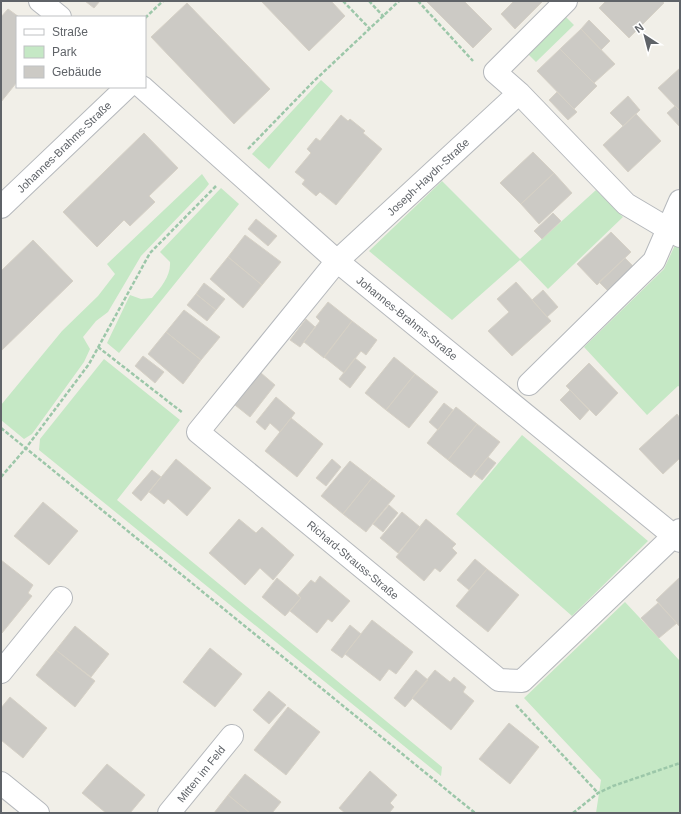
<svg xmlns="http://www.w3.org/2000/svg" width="681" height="814" font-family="Arial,sans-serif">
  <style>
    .green { fill: #c5e8c5 }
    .building { fill: #cccac5; stroke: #d6d1c6 }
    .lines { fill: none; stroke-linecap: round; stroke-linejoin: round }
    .minor-casing { stroke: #b5b8bc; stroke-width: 24 }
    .path { stroke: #9cc7a9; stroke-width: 2.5; stroke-dasharray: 4 2; stroke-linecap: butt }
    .minor { stroke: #fff; stroke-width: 22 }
    .labels { text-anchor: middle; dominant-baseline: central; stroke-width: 3.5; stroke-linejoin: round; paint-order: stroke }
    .street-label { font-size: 11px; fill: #5f6368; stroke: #fff }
  </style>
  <rect width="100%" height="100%" fill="#f1efe8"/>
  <!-- green -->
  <path class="green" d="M564,15l10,10 -38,37 -10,-10z
    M321,80l12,11 -64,78 -17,-15z
    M202,174l7,10 -4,5 -64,67 -33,56 -12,9 -13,16 7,12 -6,13 -52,72 -8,5 -23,-19v-15l61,-74 36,-35 17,-22 -8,-10z
    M442,181l78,78 76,-69 27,27 -75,72 -28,-29 -68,60 -83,-69z
    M221,188l18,16 -120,149 -12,-10 23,-48 11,4 11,-1c9,-11 19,-22 18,-36l-10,-10z
    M675,245l5,3v139l-2,-1 -31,29 -63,-68 80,-78z
    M104,359l76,61 -63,80 325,267 -1,9 -402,-326 1,-11z
    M522,435l126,106 -76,75 -116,-102z
    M625,602l55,59v152h-84l5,-33 -77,-82z"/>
  <!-- building -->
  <path class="building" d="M85,1h15l-6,7z
    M261,1h70l14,15 -36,35z
    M426,1h38l28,28 -19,19z
    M514,1h29l-28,28 -14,-15z
    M606,1h56l2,2 -35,35 -30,-30z
    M187,3l83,86 -36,35 -83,-87z
    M8,9l11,8h-2v65l-16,20v-85z
    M589,20l21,21 -9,9 -20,-21z
    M581,29l34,35 -21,19 -34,-34z
    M560,49l37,37 -23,23 -37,-38z
    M680,68v43l-22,-23z
    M557,92l20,20 -9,8 -19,-20z
    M628,96l12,14 -17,16 -13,-13z
    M675,106l5,5v16l-13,-14z
    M636,114l25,27 -33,31 -25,-27z
    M341,115l7,6 2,-2 15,12 -2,2 19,16 -46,56 -16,-13 -4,4 -14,-12 3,-4 -10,-8 16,-19 -4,-4 9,-11 4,3z
    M144,133l34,35 -29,28 6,6 -25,24 -6,-6 -27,27 -34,-35z
    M533,152l21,21 -33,31 -21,-21z
    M554,173l18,20 -33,31 -18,-20z
    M553,213l8,8 -19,18 -8,-8z
    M256,219l21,17 -9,10 -20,-17z
    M611,232l20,20 -34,33 -20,-21z
    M245,235l36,27 -19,23 -34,-28z
    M33,240l40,41 -72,70v-80z
    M228,257l34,28 -19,23 -33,-29z
    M625,258l9,9 -26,24 -9,-9z
    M516,282l35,39 -39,35 -24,-25 21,-19 -12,-13z
    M204,283l21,16 -9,11 -20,-16z
    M543,290l15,17 -11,10 -15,-17z
    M196,294l20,16 -9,11 -20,-16z
    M328,302l24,19 -28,37 -20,-16 16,-21 -4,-4z
    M184,310l36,27 -19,23 -35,-28z
    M306,319l9,8 -15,20 -10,-7z
    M352,321l25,19 -11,15 -5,-4 -17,22 -20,-16z
    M166,332l35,28 -18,24 -35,-30z
    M143,356l21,16 -9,11 -20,-17z
    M394,357l21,17 -29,36 -21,-17z
    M355,358l11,9 -16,21 -11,-9z
    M589,363l29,30 -22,23 -30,-30z
    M261,373l14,12 -25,32 -15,-12z
    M415,374l23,18 -29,36 -23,-18z
    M570,390l19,20 -9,10 -20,-20z
    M276,397l19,16 -15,19 -10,-9 -5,7 -9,-8z
    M444,403l9,7 -15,20 -9,-8z
    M456,407l21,17 -29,36 -21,-17z
    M677,414l3,4v40l-17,16 -24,-25z
    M291,418l32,26 -26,33 -32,-26z
    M477,424l23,18 -29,36 -23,-18z
    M488,457l8,6 -14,17 -8,-6z
    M176,459l35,29 -24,28 -19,-17 -4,5 -15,-12z
    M332,459l9,8 -15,19 -10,-8z
    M350,461l22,17 -29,36 -22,-18z
    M152,470l9,7 -20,24 -9,-8z
    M372,478l23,18 -29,36 -23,-18z
    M43,502l35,29 -29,34 -35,-29z
    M389,505l9,8 -15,19 -10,-8z
    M402,512l18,15 -22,26 -18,-15z
    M239,519l17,14 6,-6 32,28 -21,25 -13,-12 -15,17 -36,-32z
    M426,519l30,25 -4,4 5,5 -17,19 -5,-4 -11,13 -28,-24z
    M475,559l12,10 -18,21 -12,-10z
    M1,560l32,25 -5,8 4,3 -30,37z
    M487,569l32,26 -31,37 -32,-26z
    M320,576l30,25 -18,21 -4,-3 -11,14 -27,-22 11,-13 -3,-3 13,-15 4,3z
    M680,577v50l-24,-27z
    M277,578l24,20 -16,18 -23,-19z
    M658,603l19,20 -18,15 -18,-20z
    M372,620l41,32 -17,22 -7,-5 -9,12 -35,-27z
    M350,625l11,9 -19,24 -11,-8z
    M75,626l34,28 -18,23 -35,-27z
    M210,648l32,26 -27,33 -32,-25z
    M56,650l39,31 -20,26 -39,-32z
    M416,670l12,10 -23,27 -11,-9z
    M435,670l15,12 4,-5 12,10 -3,5 11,9 -23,29 -39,-32z
    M269,691l17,14 -17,19 -16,-14z
    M10,697l37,31 -24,30 -22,-18v-32z
    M288,707l32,25 -34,43 -32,-25z
    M509,723l30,24 -29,37 -31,-25z
    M107,764l38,31 -15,18h-24l-24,-20z
    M370,771l27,24 -7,8 4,4 -5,6h-44l-6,-5z
    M245,774l36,28 -9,11h-22l-22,-18z
    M228,795l22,18h-36z"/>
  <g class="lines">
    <defs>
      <path id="minor" d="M40,1l20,16
        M566,1l-71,71 24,21 107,111 54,32
        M142,87l195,174 343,280
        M519,93l-182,168 -139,171 301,248 23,1 158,-151
        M1,207l126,-120
        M529,384l125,-123 26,-60
        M1,672l60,-74
        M1,783l37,30
        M169,813l63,-77"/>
    </defs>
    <!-- minor casing -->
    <use href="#minor" class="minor-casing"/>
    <!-- path -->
    <path class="path" d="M343,1l27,28
      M369,1l15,16
      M418,1l55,60
      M145,18l18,-17
      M248,149l65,-67 86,-81
      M98,347l85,66
      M1,428l474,385
      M1,477l25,-29 63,-84 61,-111 66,-67
      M516,705l82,88
      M573,813l25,-20 15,-7 67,-23"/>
    <!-- minor -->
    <use href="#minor" class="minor"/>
  </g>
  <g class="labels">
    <!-- street labels -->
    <g class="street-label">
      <text transform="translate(64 147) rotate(-44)">Johannes-Brahms-Straße</text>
      <text transform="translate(428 177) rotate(-43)">Joseph-Haydn-Straße</text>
      <text transform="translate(407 318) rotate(39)">Johannes-Brahms-Straße</text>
      <text transform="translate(353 560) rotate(40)">Richard-Strauss-Straße</text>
      <text transform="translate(201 774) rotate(-51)">Mitten im Feld</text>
    </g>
  </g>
  <!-- border -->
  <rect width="681" height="814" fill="none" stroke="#5f6368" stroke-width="4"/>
  <!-- legend -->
  <rect x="16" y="16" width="130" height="72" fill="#ffffff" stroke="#bfc1c3"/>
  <rect x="24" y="29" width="20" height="6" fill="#ffffff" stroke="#bfc1c3"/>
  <text x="52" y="36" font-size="12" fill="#5f6368">Straße</text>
  <rect x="24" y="46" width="20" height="12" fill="#c5e8c5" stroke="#bfc1c3"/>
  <text x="52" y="56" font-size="12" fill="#5f6368">Park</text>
  <rect x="24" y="66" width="20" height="12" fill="#cccac5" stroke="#bfc1c3"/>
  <text x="52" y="76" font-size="12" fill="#5f6368">Gebäude</text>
  <!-- north arrow -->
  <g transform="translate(645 36) rotate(324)" stroke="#ffffff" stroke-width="3" paint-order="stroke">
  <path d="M0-3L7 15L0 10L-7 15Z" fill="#5f6368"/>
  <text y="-6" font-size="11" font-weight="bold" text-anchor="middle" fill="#5f6368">N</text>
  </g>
</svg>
